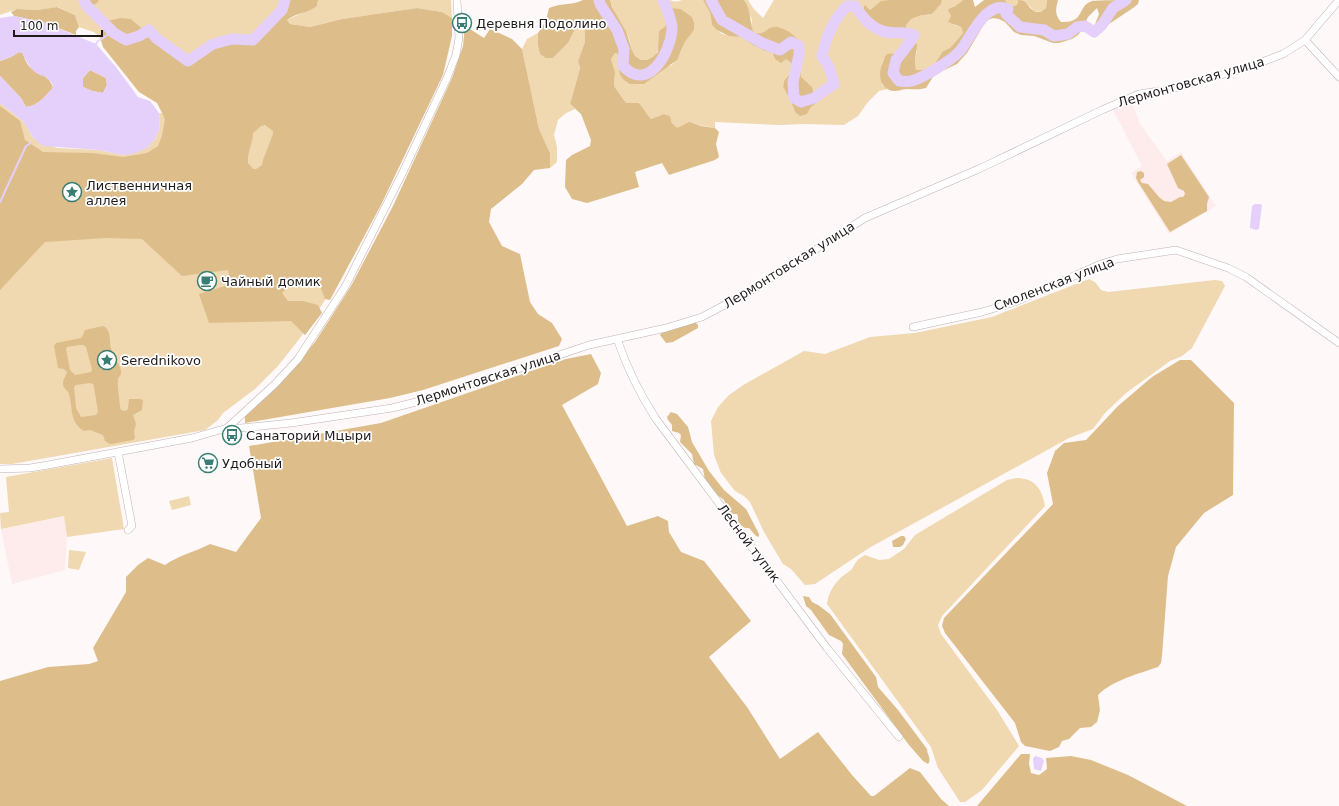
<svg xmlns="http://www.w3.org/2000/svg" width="1339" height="806" font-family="'DejaVu Sans',sans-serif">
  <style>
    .built { fill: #feeced }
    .green { fill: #f0d8b0 }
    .forest { fill: #ddbe8b; fill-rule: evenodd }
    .water { fill: #e4d0fb; fill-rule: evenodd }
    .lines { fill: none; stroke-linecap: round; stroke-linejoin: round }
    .stream { stroke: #e4d0fb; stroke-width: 2 }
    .river { stroke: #e4d0fb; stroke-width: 11 }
    .minor-casing { stroke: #bfb2b3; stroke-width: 8 }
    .minor { stroke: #fff; stroke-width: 7 }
    .labels { text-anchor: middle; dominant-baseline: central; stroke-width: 3.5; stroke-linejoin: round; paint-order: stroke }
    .poi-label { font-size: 13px; fill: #211c1c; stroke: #fff; text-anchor: start }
    .street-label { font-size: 13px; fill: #211c1c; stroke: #fff }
  </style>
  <rect width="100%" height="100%" fill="#fef8f8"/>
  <!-- built -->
  <path class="built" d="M1132,102l8,22 27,37 14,-9 35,54 -47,28 -38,-61 11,-7 -29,-56z
    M64,516l3,21 -2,33 -53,14 -11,-55z"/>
  <!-- green -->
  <path class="green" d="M0,0h78l4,8 12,-3 4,-5h191l-2,2 -4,10 -28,30 -23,1 -19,6 -20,15 -11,-2 -51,-43 -23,2 -8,16 -6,-5 -15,-5 -4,-12 -17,-8 -21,3 -20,-1 -17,6z
    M318,0h133l1,18 -10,-6 -25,-4 -75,11 -32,8 -20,-3 -3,-4 30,-14z
    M610,0h60c4,2 8,2 12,0h21l7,13 2,12 10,9 20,3 11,8 12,6 7,1 3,7h11l5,4 1,6 -8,12 -1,6 7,12 5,13 12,1 4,-6 1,-20 -11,-9c0,-12 2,-22 1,-34 -8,-6 -18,-21 -30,-16 -8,3 -7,7 -18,6l-3,-7 1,-7 -8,-20h4l5,8 10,10 11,-18h116c-13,4 -17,5 -25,17l5,4 3,7 33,7c0,-2 0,-7 0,-9 4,-10 17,-11 26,-12l9,-10 1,-4h21l-3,5 -7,1 -2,10 3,9 7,2 2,6 -13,15 -7,3 -8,12 -12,7h-7l-2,-6 3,-13 -9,-9 -8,11 -17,6 -1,6v20l6,4 -9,2 -11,11 -10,14 -14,9 -39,-1 -26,1 -64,-3v6c-14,-2 -26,-7 -38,1l-5,-6 -2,-7 -6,-2 -13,5c-5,-5 -7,-11 -12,-16h-13l-12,-17 1,-14 -4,-13 4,-6 6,2v6l23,22 22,-16 6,-2 8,-11 5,-12 9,-12 -2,-13 -11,-8 -15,6 2,7c-6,9 -8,28 -13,34 -5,5 -14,6 -20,0 -4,-5 -4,-14 -7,-20 -5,-13 -15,-23 -18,-36z
    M1005,0h13l-1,5 -7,2z
    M1021,0h26l-1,8 -5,4 -7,-1 -9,-10z
    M584,20l1,22 -7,19 2,7 -10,36 5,5 -9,4 -8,7 -4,15 3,12v15l-7,6v-15l-11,-24 -17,-80 5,-10 11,-6v13l2,8 13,4 15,-15 10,-19z
    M0,103l23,18 11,18 23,9 42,2 23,5 25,-7 8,-9 4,-9 1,-10 -1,-7 250,20 -78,158 -31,47 -22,28 -23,23 -32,24 -5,7 -13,10 -193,34h-12z
    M1089,279l6,3 6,8 7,2 107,-12 7,1 3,5 -33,62 -10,8 -12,5 -44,32 -21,20 -12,16 -24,9 -200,110 -54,36 -10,1 -14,-16 -8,-5 -19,-32 -14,-30 -6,-6 -9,-5 -14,-18 -7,-18 -3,-34 7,-14 11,-12 16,-11 59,-33 21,3 45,-17 45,-4 77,-16z
    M112,458l12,71 -57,8 -3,-21 -63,13 -1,-16 9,-1 -3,-35z
    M1016,478c18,0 26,10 29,28l-103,110 -4,9 3,9 56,76 22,36 -37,44 -17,12h-5l-22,-34 -7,-21 -104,-143c1,-11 8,-22 17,-29 3,-2 6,-4 8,-6 4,-7 5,-10 13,-14l14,5 10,-1 15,-10 11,-14 92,-55z
    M189,496l2,9 -19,5 -3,-9z
    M69,550l17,2 -7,18 -11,-2z"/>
  <!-- forest -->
  <path class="forest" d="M78,0h20l1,1 -5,4 -5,8 -7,-5z
    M289,0h29l-1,6c-9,7 -21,7 -30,14l3,4 20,3 32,-8 75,-11 25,4 10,6v18l-9,39 -62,130 -51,95 -5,-1 -3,-8 -6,-11c-16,1 -23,2 -34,13l6,8h15l15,4 4,8 -17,22 -14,-14 -82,2 -10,-29 32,-10 -3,-14 -46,6 -40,-37 -36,-1 -61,4 -45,48v-184l20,15 5,19 18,12 49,1 31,4 24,-4 11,-7 4,-10 3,-17 -8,-16 -18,-11 -36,-45 -3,-10 7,-16 14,-3 10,1 51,43 11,2 20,-15 19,-6 23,-1 28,-30 4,-10zM265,125l8,6v3l-10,26 -1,5 -6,4h-3l-5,-6c-1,-11 5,-20 5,-30l8,-7z
    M583,0h27l2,7 14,24 6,19 3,6 6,4h6l6,-3 5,-5 1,-21 6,-4 3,-5 -2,-7 1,-7 14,1 11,8 2,6v7l-9,12 -8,18 -33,24h-14l-6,-4 -4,-5 -1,-7 2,-13 -6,-2 -4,6 4,13 -1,14 12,17h13c5,5 7,11 12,16l13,-5 6,2 2,7 5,5 12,-6 12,4 14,2 4,4 -3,12 3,13 -4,3 -46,15 -7,-12 -27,9 4,15 -52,16 -15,-4 -7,-12 1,-27 6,-5 18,-9 1,-6 -10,-26 -11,-10 10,-36 -2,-7 7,-19 -1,-22 -6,4 -10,19 -15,15h-7l-6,-4 -2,-8v-13l8,-12 3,-13c12,-5 25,-3 34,-8z
    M703,0h41c8,11 5,23 10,33 13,2 11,-5 20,-6 10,-2 29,14 30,23 1,4 -2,8 -3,12 -1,4 0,11 0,15l11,10 4,16 -5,4 -4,7 -7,2 -5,-4 -5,-13 -7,-12 1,-6 8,-11 -1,-7 -5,-4 -5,4 -6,-4 -3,-7 -7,-1 -12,-6 -11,-8 -13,-1 -12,-6 -5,-5 -2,-12z
    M890,0h52l-1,4 -9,10c-9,1 -22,2 -26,12 0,3 0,7 0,10 -10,-1 -24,1 -31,-7 -3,-2 -3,-6 -5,-8 -4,-4 -6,-5 -8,-10l3,-6 5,5 11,-9z
    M963,0h10l2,7 9,-7h21l5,7 7,-2 1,-5c11,0 8,6 16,11 2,1 4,1 7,1l5,-4 1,-8h11c-2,9 -4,14 3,22 25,1 15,-15 31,-21 8,-1 36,-1 47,-1l-1,4 -5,4 -33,22 -6,-3 5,-13 -2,-6 -9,9 -6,13 -4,5 -6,4 -13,4h-6l-19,-7 -13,-1 -7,-3 -9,-10 -6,-3 -6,-1 -7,3 -19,32 -10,11 -19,9 -5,4 -7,11c-7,2 -12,1 -19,1 -4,0 -8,2 -12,2 -13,0 -17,-13 -14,-23 2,-6 2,-9 6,-14l13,-1 8,-11 9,2c0,9 -4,17 -1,26h7l12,-7 8,-12 7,-3 13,-15 -2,-6 -13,-5 3,-6 -3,-6c5,-4 11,-5 15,-10z
    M57,7l18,8 4,12 -3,4v4l-33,-13 -29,-6 -3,-4 6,-3 20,1z
    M465,26l19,12 6,-9 22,10 10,10 17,80 11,24v15l-16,2 -12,14 -31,25 -2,13 13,24 18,8 10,48 8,12 14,9 10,16 -3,7 -136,44 -33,8 -145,25v-7l33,-30 37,-44 36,-56 42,-80 59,-128 11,-32z
    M19,52l4,1c1,4 3,9 5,12 8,10 21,8 25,23 -8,8 -15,18 -27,19l-5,-9 -21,-22v-15l11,-4z
    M90,70l16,8 1,7 -4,8 -11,-2 -9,-4v-9z
    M1181,155l28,42 -2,7v7l-37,21 -32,-50 -2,-4 1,-6 4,-1 3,2v4l-4,3 2,3 6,1 11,13 5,4 7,1 9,-5h3l2,-3 -1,-3 -6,-3 -11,-24z
    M692,322l4,1 2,2v3l-25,14 -7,1 -6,-8 2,-3z
    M103,326c9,4 6,15 8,22 1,7 10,18 10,23 1,4 -2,5 -3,8 -1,2 2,29 3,31l4,1 3,-2 1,-10h11l3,1 -1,10 -9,5 3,9 -2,7 1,7 -2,2 -22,4 -3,-1 -3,-2 -2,-6 -13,-5 -6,1c-15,-9 -11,-24 -15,-37 -1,-4 -6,-5 -6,-11 0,-4 3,-7 4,-11l-3,-3 -6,-1 -4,-22 2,-3 25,-5 2,-3 2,-5zM80,345h3l3,2 6,22 -1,3 -16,3 -5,-5 -4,-21 1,-2zM90,383l3,1 1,3 4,25 -2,3 -15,2 -5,-9 -2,-21 2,-2z
    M591,354l10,19 -3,11 -36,21 65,121 31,-10 10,5 1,11 12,20 23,9 47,60 -42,36 38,50 33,52 38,-27 34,43 19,21h3l36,-28 10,4 21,27 8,7h-949v-125l48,-14 41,-3 9,-3 -5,-13 33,-56v-15l12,-12 10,-7 17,7c14,-10 30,-13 45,-21l26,8 25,-34 -12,-72 132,-23 185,-64z
    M1180,360h11l43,43 -1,92 -29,18 -28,34 -8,29 -6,80 -1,7 -3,4c-20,7 -45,13 -60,28l2,15 -3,12 -6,5 -11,1 -11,11 -7,2 -3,6 -9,4 -25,-5 -4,-4 -6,-19 -70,-90 -3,-7 2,-8 109,-114 -6,-31 8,-22 9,-8 22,-3 32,-34 34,-29z
    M671,412l6,2 11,13 4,15 17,29 15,19 22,19 13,25v3l-3,-1 -7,-8h-4l-7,-5v-6l-1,-3h-4l-5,-4 -4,-10 -8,-6 -11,-14 -2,-11 -9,-5 -2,-10 -12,-12 1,-7 -2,-2 -7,-2v-6l-4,-5 -1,-3z
    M901,536h3l2,3 -3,6 -3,2h-7l-1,-6z
    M803,596l6,1 3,5 6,3 12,9 46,63 2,10 20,23 29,39c0,6 5,9 1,15l-5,-3 -14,-16 -67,-91 1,-10 -2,-3 -12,-6 -18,-25 -5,-4z
    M1021,754h9l-1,10 2,9 8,2 8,-6 -1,-11 25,-2 20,4 37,15 59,31h-210z"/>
  <!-- water -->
  <path class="water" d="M14,16l29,6 53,22 20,23 22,30 12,4 9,12 1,7 -1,10 -4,9 -8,9 -14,6 -11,1 -23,-5 -56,-4 -9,-7 -11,-18 -23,-18v-27l21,22 5,9c12,-1 19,-11 27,-19l-1,-5 -7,-7c-12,-1 -17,-12 -23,-23l-3,-1 -8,5 -11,4v-43zM90,70l16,8 1,7 -4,8 -11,-2 -9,-4v-9z
    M1255,204h5l2,1 -3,24 -3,1 -6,-2v-2l2,-20z
    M1035,756l7,2 2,3 -3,10 -7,-2 -1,-10z"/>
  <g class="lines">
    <!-- stream -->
    <path class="stream" d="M100,40l7,-5 7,-2
      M95,45l3,-4
      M0,202l26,-56 5,-3"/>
    <!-- river -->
    <path class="river" d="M84,0l2,5 28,28 12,7 13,-4 10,-6 7,8 32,23 25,-17 19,-5 21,1 29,-30 3,-10
      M599,0l1,4 17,26 7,19 -1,17c25,27 47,-13 49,-36 1,-9 -6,-22 -9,-30
      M711,0l11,20 40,23 18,7 11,-8 8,4v9l-6,27 1,16 7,4 13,-4 20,-14 -5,-17 -7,-11c4,-20 11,-36 25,-50h8c8,12 17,23 31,26 10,2 19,-1 28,3l-4,7 -14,18 -3,13 6,8c4,0 9,1 12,0 11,-2 42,-22 49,-30 11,-13 25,-51 48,-42l-2,5 14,13 24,3 10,6 14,-2 9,-7 8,-1 9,6 8,-7 11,-17 13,-8"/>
    <defs>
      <path id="minor" d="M1305,40l34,37
        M913,327l69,-15 33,-10 86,-38 16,-5 59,-9 52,18 18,9 93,66
        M617,339c9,26 24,57 39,80l171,229 72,89
        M227,428l48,-44 23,-25 47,-72 58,-115 44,-94 9,-23 3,-17 -2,-38
        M118,452l14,74 -4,4
        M0,469l30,-1 18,-3 144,-27 35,-10h14l50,-5 101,-15 36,-9 161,-54 77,-17 36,-11 45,-24 118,-75 116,-50 121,-58 37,-16 33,-5 17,-5 57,-16 37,-14 22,-14 34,-40"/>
    </defs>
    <!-- minor casing -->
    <use href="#minor" class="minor-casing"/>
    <!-- minor -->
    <use href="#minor" class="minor"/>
  </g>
  <!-- icons -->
  <defs>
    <symbol id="bus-ring" viewBox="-11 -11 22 22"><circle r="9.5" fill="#fff" stroke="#397e72" stroke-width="1.5"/><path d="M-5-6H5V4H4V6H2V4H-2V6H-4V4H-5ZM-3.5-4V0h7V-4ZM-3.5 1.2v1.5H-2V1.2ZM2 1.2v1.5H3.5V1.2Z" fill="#397e72"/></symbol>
    <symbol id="sight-ring" viewBox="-11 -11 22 22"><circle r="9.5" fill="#fff" stroke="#397e72" stroke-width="1.5"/><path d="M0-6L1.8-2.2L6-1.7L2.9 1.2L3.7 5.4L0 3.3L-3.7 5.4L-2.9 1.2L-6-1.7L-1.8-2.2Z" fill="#397e72"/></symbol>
    <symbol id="cafe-ring" viewBox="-11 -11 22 22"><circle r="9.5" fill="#fff" stroke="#397e72" stroke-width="1.5"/><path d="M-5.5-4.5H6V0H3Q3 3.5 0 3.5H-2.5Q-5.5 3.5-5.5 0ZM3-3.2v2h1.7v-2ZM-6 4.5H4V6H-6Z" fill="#397e72"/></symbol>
    <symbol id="supermarket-ring" viewBox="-11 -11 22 22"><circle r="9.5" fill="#fff" stroke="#397e72" stroke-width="1.5"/><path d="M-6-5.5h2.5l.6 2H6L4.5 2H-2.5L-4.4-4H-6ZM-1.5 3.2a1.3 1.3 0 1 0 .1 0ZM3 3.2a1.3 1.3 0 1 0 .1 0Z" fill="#397e72"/></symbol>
  </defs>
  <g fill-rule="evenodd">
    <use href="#bus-ring" x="451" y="12" width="22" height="22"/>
    <use href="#sight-ring" x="61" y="181" width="22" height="22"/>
    <use href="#cafe-ring" x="196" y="270" width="22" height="22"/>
    <use href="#sight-ring" x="96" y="349" width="22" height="22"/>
    <use href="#bus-ring" x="221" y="424" width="22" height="22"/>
    <use href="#supermarket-ring" x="197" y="452" width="22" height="22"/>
  </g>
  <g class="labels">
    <!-- poi labels -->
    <g class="poi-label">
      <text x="476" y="23">Деревня Подолино</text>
      <text x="86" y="185">Лиственничная<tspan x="86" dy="15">аллея</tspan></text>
      <text x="221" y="281">Чайный домик</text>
      <text x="121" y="360">Serednikovo</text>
      <text x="246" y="435">Санаторий Мцыри</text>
      <text x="222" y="463">Удобный</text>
    </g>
    <!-- street labels -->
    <g class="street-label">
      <text transform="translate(1191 82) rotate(-16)">Лермонтовская улица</text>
      <text transform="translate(789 265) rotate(-32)">Лермонтовская улица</text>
      <text transform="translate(1054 284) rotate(-21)">Смоленская улица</text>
      <text transform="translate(488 378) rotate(-18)">Лермонтовская улица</text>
      <text transform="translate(749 543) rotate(53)">Лесной тупик</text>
    </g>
  </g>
  <!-- scale -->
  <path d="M14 30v6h88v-6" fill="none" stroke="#211c1c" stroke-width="2"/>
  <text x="20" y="30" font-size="12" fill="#211c1c" stroke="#ffffff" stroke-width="3" paint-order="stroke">100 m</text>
</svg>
